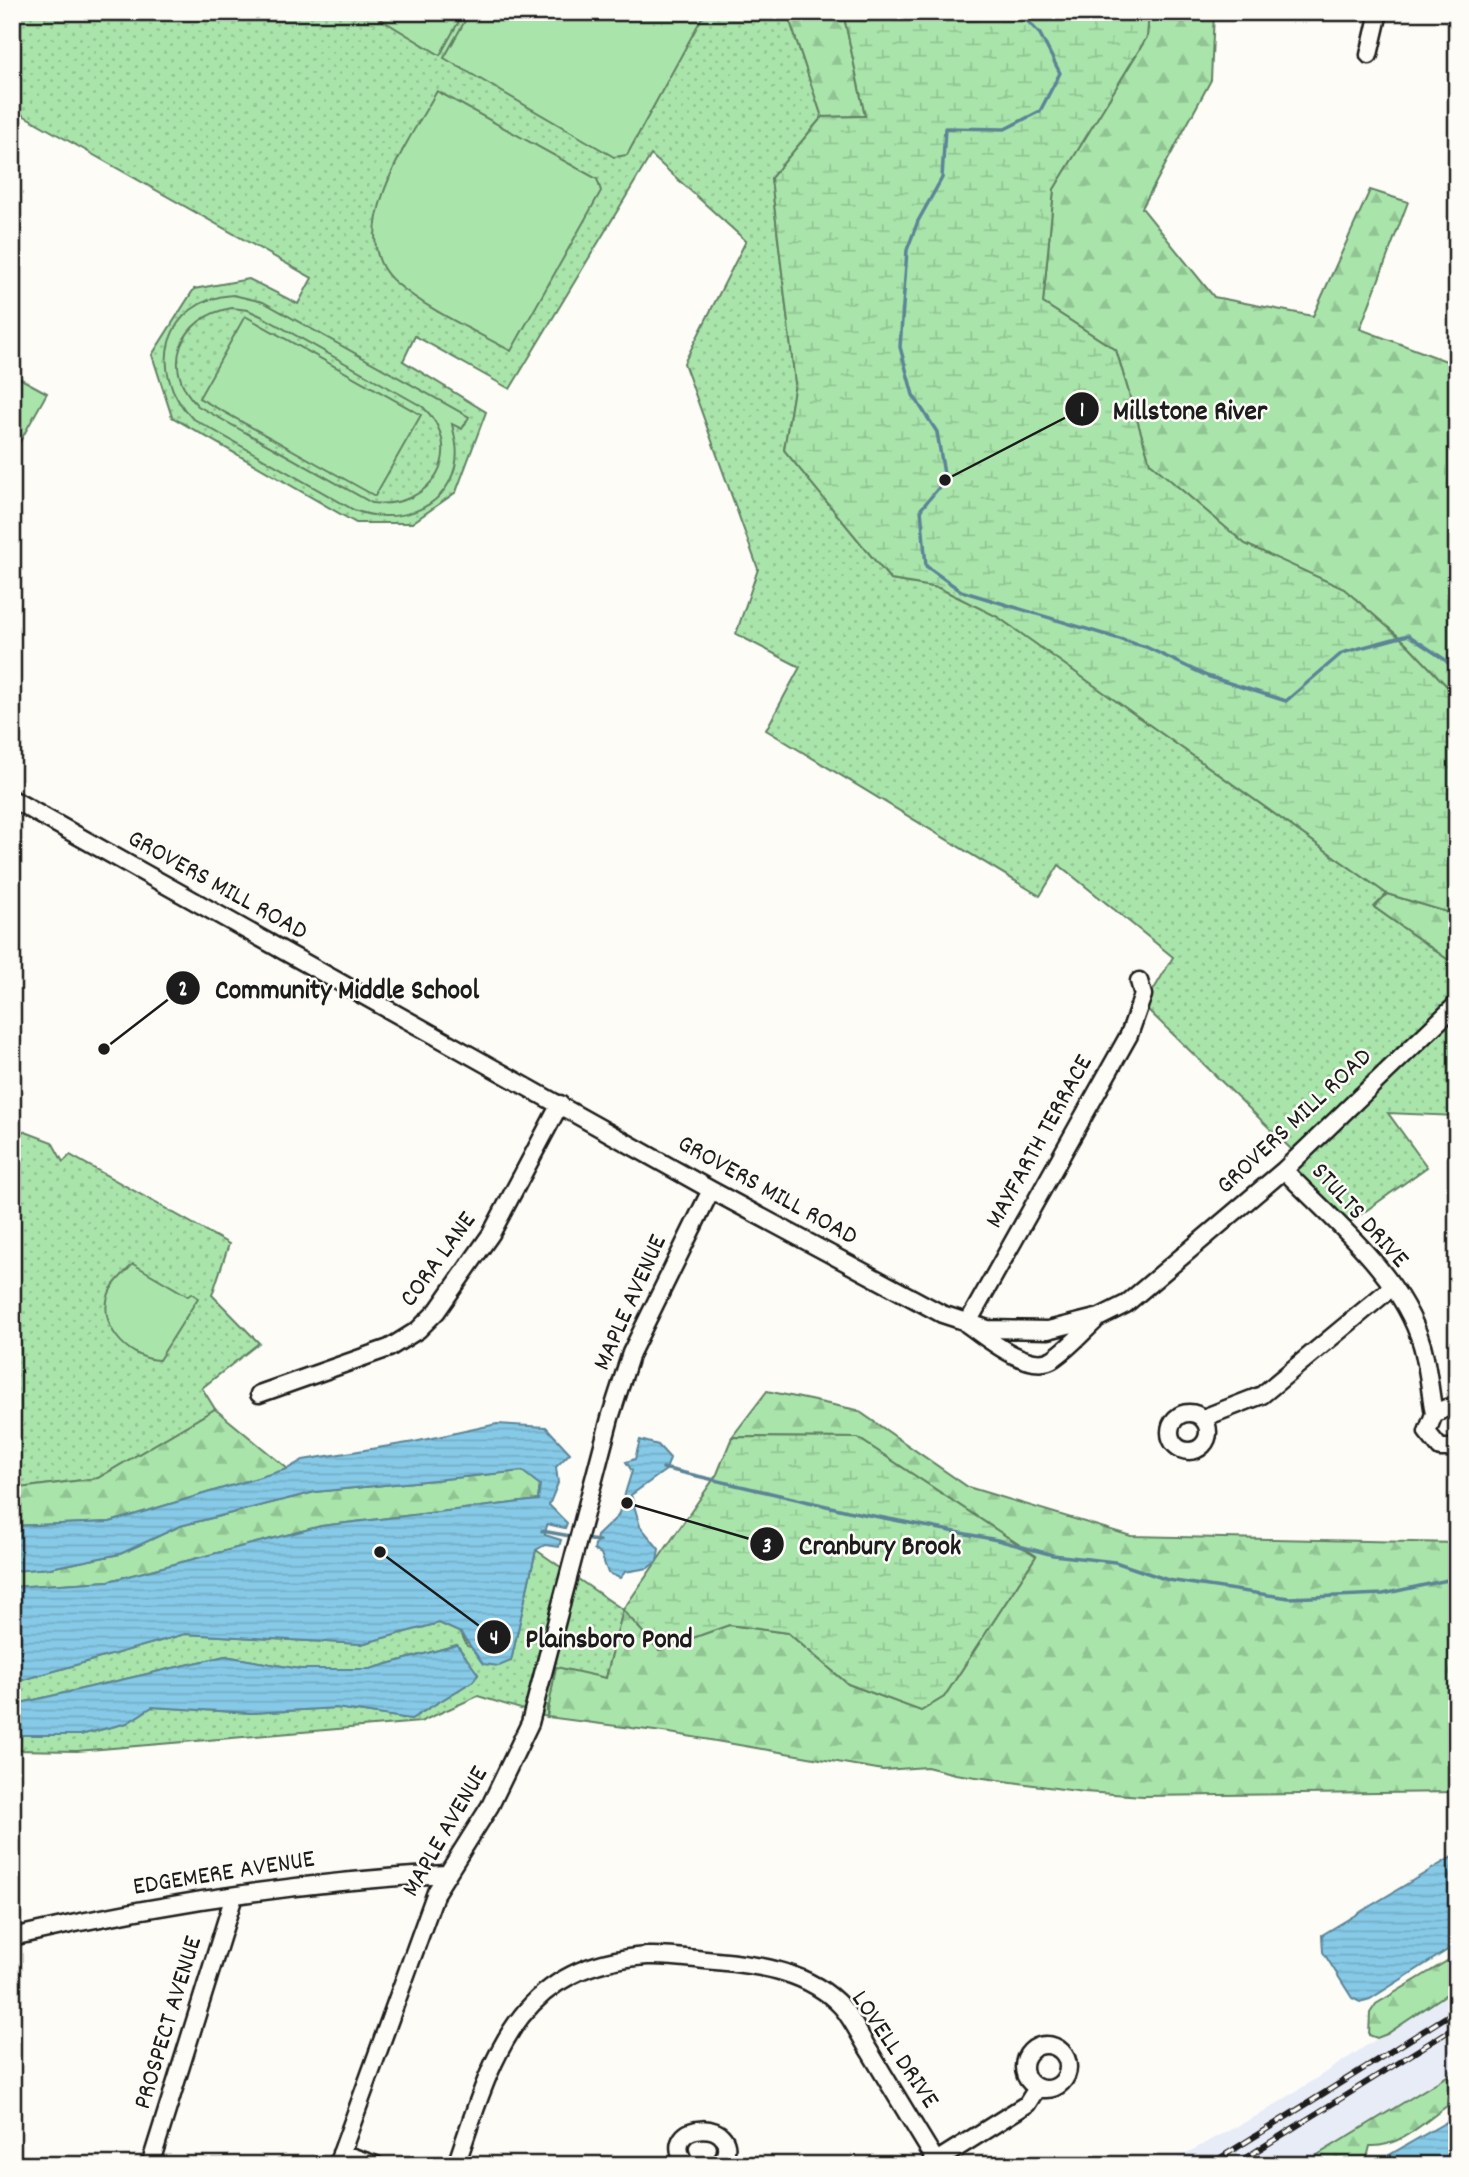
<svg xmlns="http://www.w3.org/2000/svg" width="1469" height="2177" font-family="Dekko,sans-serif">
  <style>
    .built { fill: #e8ecf7 }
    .grass { fill: url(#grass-dots); stroke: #628064; stroke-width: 2 }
    .forest { fill: url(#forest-firs); stroke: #628064; stroke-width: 2 }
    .wetland { fill: url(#wetland-marsh); stroke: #628064; stroke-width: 2 }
    .garden { fill: #a9e5ab; stroke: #628064; stroke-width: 2; fill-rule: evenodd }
    .water { fill: url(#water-rules); stroke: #5c8496; stroke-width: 2 }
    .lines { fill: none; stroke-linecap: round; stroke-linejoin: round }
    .stream { stroke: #5c8496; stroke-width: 3.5 }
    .minor-casing { stroke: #1c1c1c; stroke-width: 21 }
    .minor { stroke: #fdfcf7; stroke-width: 16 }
    .rail-casing { stroke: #1c1c1c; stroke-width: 6 }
    .rail { stroke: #fdfcf7; stroke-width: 3.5; stroke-dasharray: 10; stroke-linecap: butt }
    .labels { text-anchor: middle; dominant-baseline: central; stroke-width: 5; stroke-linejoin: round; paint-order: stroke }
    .street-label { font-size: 26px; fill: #1c1c1c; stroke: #fdfcf7 }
    .leader { fill: none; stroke: #1c1c1c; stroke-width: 2.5 }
    .callout-dot { fill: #1c1c1c; stroke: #fdfcf7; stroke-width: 2.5 }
    .mark-label { font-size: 21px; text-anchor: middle; font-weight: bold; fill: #fff }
    .callout-label { font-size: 28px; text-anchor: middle; font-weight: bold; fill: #1c1c1c; stroke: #fdfcf7; stroke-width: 5; stroke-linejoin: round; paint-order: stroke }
  </style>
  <defs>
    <pattern id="grass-dots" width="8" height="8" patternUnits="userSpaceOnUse" patternTransform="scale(1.75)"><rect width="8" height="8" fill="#a9e5ab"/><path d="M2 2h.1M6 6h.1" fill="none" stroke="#91c493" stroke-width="1.8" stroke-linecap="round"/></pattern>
    <pattern id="forest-firs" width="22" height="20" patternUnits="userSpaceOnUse" patternTransform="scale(1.75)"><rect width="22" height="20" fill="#a9e5ab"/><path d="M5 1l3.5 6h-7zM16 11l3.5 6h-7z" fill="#91c493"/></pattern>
    <pattern id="wetland-marsh" width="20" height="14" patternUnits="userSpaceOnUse" patternTransform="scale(1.75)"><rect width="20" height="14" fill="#a9e5ab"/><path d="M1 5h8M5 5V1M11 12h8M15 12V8" fill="none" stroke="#91c493"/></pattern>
    <pattern id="water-rules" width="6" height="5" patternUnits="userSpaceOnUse" patternTransform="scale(1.75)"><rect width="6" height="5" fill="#86cae7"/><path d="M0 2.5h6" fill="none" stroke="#73adc6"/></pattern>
  </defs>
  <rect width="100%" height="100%" fill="#fdfcf7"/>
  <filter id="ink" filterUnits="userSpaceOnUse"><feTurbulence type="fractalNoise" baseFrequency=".0143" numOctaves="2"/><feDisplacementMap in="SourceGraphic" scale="14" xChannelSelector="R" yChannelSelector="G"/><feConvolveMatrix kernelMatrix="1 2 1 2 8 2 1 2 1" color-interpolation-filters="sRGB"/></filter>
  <g filter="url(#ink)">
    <!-- built -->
    <path class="built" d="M1457,1987v83l-49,29 -107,66h-137l100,-53z"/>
    <!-- grass -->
    <path class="grass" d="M12,12h775l35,105 -51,61 24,205 -11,67 107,130 48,8 59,29 389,277 -13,13 83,59v150l-69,-3 39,54 -81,58 -64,-64 12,-9 -150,-146 29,-49 -114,-92 -19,31 -274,-166 34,-63 -64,-33 22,-65 -74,-206 62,-122 -95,-86 -141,234 -95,-53 -12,25 83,51 -30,80 -44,31h-56l-184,-106 -20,-62 42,-66 55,-10 49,25 14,-26 -300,-169z
      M12,1127l40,15 11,20 7,-7 159,89 -17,51 47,48 -57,45 13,21 -117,69 -86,11z
      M536,1550l87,60 -17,68 -59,28v11l-69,-21 -58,26 -343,29 -65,-1v-15h68l47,-12 25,-16 100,6 84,-5 75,11 62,-38 5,-6 -21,-30 -87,24h-70l-75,-13 -213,49v-22l173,-49 176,10 78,-21 22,10 6,13 44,15z"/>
    <!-- forest -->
    <path class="forest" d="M787,12h56l22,104 -43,1z
      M1149,12h65l-3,68 -69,128 72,89 99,19 57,-126 38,12 -48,127 97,36v332l-51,-54 -62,-54 -99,-45 -95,-81 -34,-113 -73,-47 11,-114 93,-152z
      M1387,894l70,21v51l-83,-59z
      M767,1391l90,19 111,77 163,49 326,7v249l-314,4 -59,-4 -129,-18 -28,-7 -44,3 -213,-37 -123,-16 9,-50 50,11 17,-68 36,40 70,-25 59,8 60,51 73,27 23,-14 92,-141 -178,-118 -126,-1z
      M215,1409l73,60 -178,53 -98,4v-37l86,-11z
      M523,1471l17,13 -2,16 -217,26 -212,55 -97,6v-16l38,-3 70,-14 60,-28 135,-34z
      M1457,1955v32l-70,47 -10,4 -8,-3 1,-22 6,-9z
      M1457,2070v22l-9,4 -1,10c-23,16 -48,42 -77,40l-3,12 -18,7h-48z"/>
    <!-- wetland -->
    <path class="wetland" d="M843,12h306l-2,25 -93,152 -11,114 73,47 34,113 95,81 99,45 62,54 51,54v218l-70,-21 -389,-277 -59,-29 -48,-8 -107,-130 11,-67 -24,-205 51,-61 43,-1z
      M732,1437l126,1 178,118 -92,141 -23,14 -73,-27 -60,-51 -59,-8 -70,25 -36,-40 94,-136z"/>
    <!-- garden -->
    <path class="garden" d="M369,12h95l-24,43z
      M470,12h235l-78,143 -13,2 -170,-99z
      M437,91l160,88 4,12 -90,160c-38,-21 -82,-40 -116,-69 -54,-47 16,-145 42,-191z
      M233,295l30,7 206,115 -7,12 -10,-5c3,14 7,28 3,43 -12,46 -62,58 -101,43l-162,-92c-46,-47 -28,-118 41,-123zM232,308l16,2 13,6 162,91c45,43 9,103 -51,96l-174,-97c-39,-38 -18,-90 34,-98z
      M245,316l176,99 -46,81 -176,-98z
      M12,374l35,19 -35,63z
      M133,1264l55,32 4,-3 6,5 -39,62c-32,-1 -65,-38 -48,-71 5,-9 15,-17 22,-25z"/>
    <!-- water -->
    <path class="water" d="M497,1424l49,3 24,26 -14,14 2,16 -9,22 18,18 -2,5 -18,-4 -2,11 16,5 -2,7 -14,-2 -9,5 -25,111 -12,5 -16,-2 -22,-31 -22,-10 -78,21 -176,-10 -173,49v-96l97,-6 212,-55 217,-26 2,-15 -18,-14 -207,21 -135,34 -60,28 -70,14 -38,3v-45l98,-4 177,-53 16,-9 111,-18z
      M640,1440l18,5 12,13 -4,12 -35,25 9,31 19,23 -2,12 -9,7 -23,4 -5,6 -12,-5 -7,-19 -7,-4 3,-14 21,-20 14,-45 -6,-9 9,-3z
      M457,1645l21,29 -5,7 -62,38 -75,-11 -84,5 -100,-6 -25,16 -47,12h-68v-30l213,-49 75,13h70z
      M1457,1854v90l-87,55 -10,3 -8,-4 -29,-46 -1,-17z
      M1457,2116v49h-85z"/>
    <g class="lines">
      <!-- stream -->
      <path class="stream" d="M1019,12l21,22 20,39 -20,38 -35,18 -60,-1 -3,50 -24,43 -11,29 -7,97 13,48 24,37 8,48 -24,29 5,57 35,25 185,56 61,29 79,25 56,-48 66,-18 36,24 13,13
        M663,1468l185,43 149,29 56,15 62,7 53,18 121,18 94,-4 74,-16
        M542,1531l34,6
        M583,1539l16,2"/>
      <defs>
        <path id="minor" d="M1369,55l10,-43
          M12,799l699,391 231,124 46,15 60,1 52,-13 26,-13 158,-134 173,-166
          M1284,1170c49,51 117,104 138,175 6,22 8,46 12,69
          M1095,1321c-13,12 -26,27 -41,37 -23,17 -68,-20 -87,-34l162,-289 14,-40 -4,-14
          M259,1394l130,-46 29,-18 19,-19 54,-77 69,-130
          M1457,1410l-11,-2 -12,6 -7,18 13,16h17
          M1170 1432a19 19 0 1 1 38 0a19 19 0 1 1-38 0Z
          M1203,1418l59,-23 129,-107
          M12,1937c142,-33 288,-55 433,-63
          M1024 2067a22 22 0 1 1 44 0a22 22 0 1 1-44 0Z
          M341,2153l35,12
          M150,2165l84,-269
          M337,2165l99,-273 54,-86 40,-83 80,-305 21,-65 80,-163
          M456,2165c37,-107 59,-200 191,-209 22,-1 46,3 69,5 45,4 94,11 126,46 11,13 19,31 28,45 22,37 44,73 66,109
          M686,2165c-32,-47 65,-48 34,0
          M930,2165l97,-61 10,-16"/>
      </defs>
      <!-- minor casing -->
      <use href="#minor" class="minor-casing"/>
      <!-- minor -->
      <use href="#minor" class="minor"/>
      <defs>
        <path id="rail" d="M1209,2165l248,-155
          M1234,2165l223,-139"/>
      </defs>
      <!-- rail casing -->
      <use href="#rail" class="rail-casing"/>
      <!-- rail -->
      <use href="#rail" class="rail"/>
    </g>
  </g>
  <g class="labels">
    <!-- street labels -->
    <g class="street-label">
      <text transform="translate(217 886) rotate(29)">GROVERS MILL ROAD</text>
      <text transform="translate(1295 1122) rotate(-43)">GROVERS MILL ROAD</text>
      <text transform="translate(1040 1142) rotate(-61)">MAYFARTH TERRACE</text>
      <text transform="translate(767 1191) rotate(29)">GROVERS MILL ROAD</text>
      <text transform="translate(1359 1216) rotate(48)">STULTS DRIVE</text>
      <text transform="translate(439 1260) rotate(-54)">CORA LANE</text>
      <text transform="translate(631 1303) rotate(-66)">MAPLE AVENUE</text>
      <text transform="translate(446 1832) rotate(-60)">MAPLE AVENUE</text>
      <text transform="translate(224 1874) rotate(-9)">EDGEMERE AVENUE</text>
      <text transform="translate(169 2023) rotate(-73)">PROSPECT AVENUE</text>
      <text transform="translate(894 2050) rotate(56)">LOVELL DRIVE</text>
    </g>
  </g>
  <!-- callouts -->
  <path class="leader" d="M945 480L1082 409M104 1049L183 988M627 1503L767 1544M380 1552L494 1637"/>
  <g class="callout-dot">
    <circle cx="945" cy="480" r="7"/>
    <circle cx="104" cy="1049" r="7"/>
    <circle cx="627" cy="1503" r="7"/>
    <circle cx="380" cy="1552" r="7"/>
    <circle cx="1082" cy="409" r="18"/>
    <circle cx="183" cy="988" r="18"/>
    <circle cx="767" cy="1544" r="18"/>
    <circle cx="494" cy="1637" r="18"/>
  </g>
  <g class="mark-label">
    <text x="1082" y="416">1</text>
    <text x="183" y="995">2</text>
    <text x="767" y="1552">3</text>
    <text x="494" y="1644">4</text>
  </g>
  <g class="callout-label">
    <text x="1190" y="419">Millstone River</text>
    <text x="347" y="998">Community Middle School</text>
    <text x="880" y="1554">Cranbury Brook</text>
    <text x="609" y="1647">Plainsboro Pond</text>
  </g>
  <!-- margin -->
  <rect width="1469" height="2177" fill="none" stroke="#fdfcf7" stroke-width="42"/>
  <rect x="21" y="21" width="1427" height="2135" fill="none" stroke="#1c1c1c" stroke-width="2.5" filter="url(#ink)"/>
</svg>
